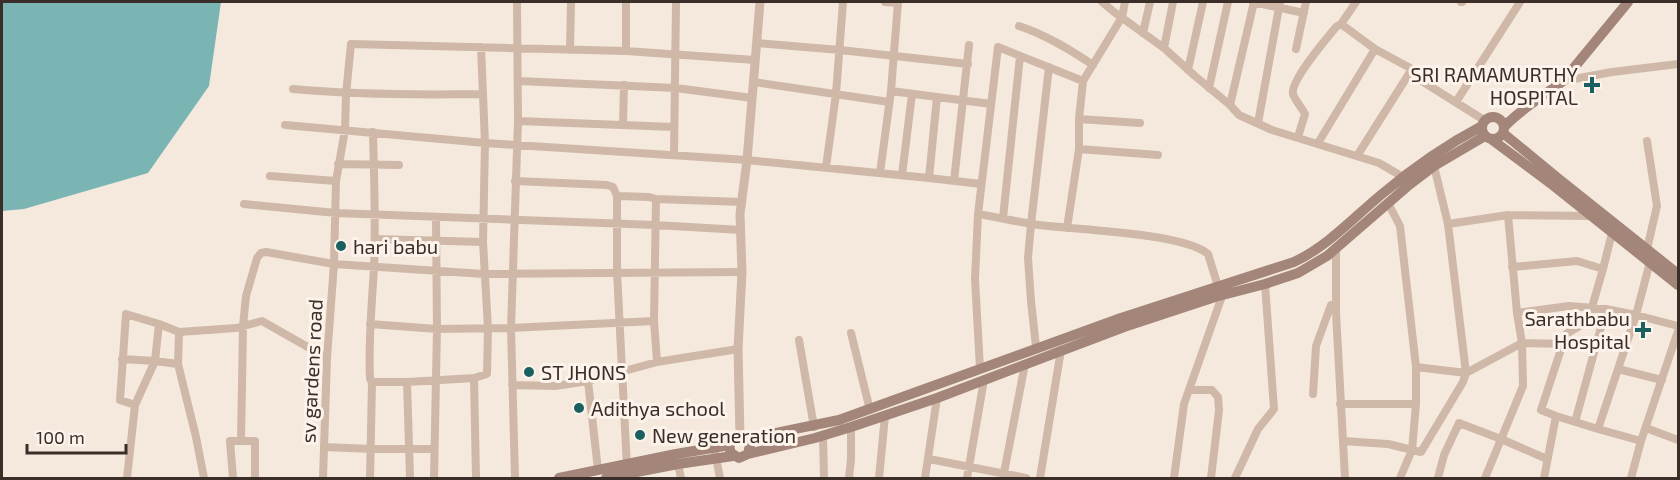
<svg xmlns="http://www.w3.org/2000/svg" width="1680" height="480" font-family="'Exo 2',sans-serif">
  <style>
    .water { fill: #7ab5b4 }
    .lines { fill: none; stroke-linecap: round; stroke-linejoin: round }
    .minor { stroke: #cfb8a8; stroke-width: 8 }
    .tertiary { stroke: #cfb8a8; stroke-width: 9 }
    .secondary { stroke: #a38679; stroke-width: 10 }
    .poi-dot { fill: #1a6061; stroke: #fcf3eb; stroke-width: 2 }
    .labels { text-anchor: middle; dominant-baseline: central; stroke-width: 6; stroke-linejoin: round; paint-order: stroke }
    .poi-label { font-size: 20px; fill: #3b2e29; stroke: #fcf3eb; text-anchor: start }
    .street-label { font-size: 20px; fill: #3b2e29; stroke: #fcf3eb }
  </style>
  <rect width="100%" height="100%" fill="#f5e9de"/>
  <!-- water -->
  <path class="water" d="M2,2h219l-12,84 -61,87 -124,36 -22,2z"/>
  <g class="lines">
    <!-- minor -->
    <path class="minor" d="M885,2l13,1
      M1102,2l12,10 50,36 31,28 35,29 9,10 33,15 107,33 24,14 3,4
      M1253,2l51,11
      M1461,2h1
      M1341,24l34,25 37,20 -55,87
      M1019,26c27,9 50,23 74,39
      M1143,33l7,-31
      M757,43l83,7 128,14
      M1164,48l9,-46
      M1296,49l10,-47
      M570,50l1,-48
      M626,51v-49
      M1188,70l15,-68
      M1409,73l75,47
      M518,81l158,7 76,10
      M1563,81l49,-9 66,-8
      M754,82l135,20
      M1209,88l19,-86
      M293,89c63,6 126,6 189,5
      M891,91l100,13
      M1456,102l64,-100
      M1230,105l24,-103
      M1079,119l61,4
      M518,121l156,6
      M1258,123l22,-121
      M623,124l1,-39
      M285,125l200,18 262,17 182,18 8,-81
      M1298,137l7,-23c-3,-6 -10,-14 -12,-20 -3,-13 34,-56 43,-67l5,-3 15,-22
      M1318,143l57,-94
      M1079,149l79,6
      M674,154l2,-152
      M338,164l61,1
      M826,167l10,-73 7,-92
      M880,173l11,-82 7,-89
      M902,175l10,-81
      M270,176l66,5
      M929,178l52,6
      M515,181l92,4 6,2 4,9v76l10,196
      M954,181l15,-136
      M617,196l32,1 7,2 86,3
      M656,199l-2,122 3,41
      M1388,203l12,23 16,141v37l-4,46 -12,28
      M244,204l92,9 319,12 86,5
      M978,214c18,3 36,7 54,10 38,6 150,8 176,30l13,42v3l-37,105 -10,74
      M1591,216l-83,-1 9,98 52,-7 37,3 30,6 14,-53
      M1003,218l17,-162
      M1448,224l60,-9
      M1067,228l12,-79v-30l4,-38 39,-64 3,-15
      M375,239l108,3
      M1336,249v64l9,165
      M1647,249l10,-43 -10,-65
      M1512,267l65,-6 26,8
      M370,324l67,5 74,-1 143,-7
      M1678,326l-42,-11 -38,114 43,12 37,-110
      M851,333l19,77
      M799,340l15,87
      M1036,347l-5,-46 -3,-43 3,-34 18,-157
      M122,359l33,2 4,-37
      M178,364l1,-32
      M1416,367l50,6 56,-30 41,1
      M980,369l-5,-90 3,-65 20,-167 85,34
      M1618,369l44,11
      M474,378l2,100
      M588,381l10,89
      M372,382h35l67,-4 13,-4 1,-46 -5,-86 2,-99 -4,-96
      M407,382l3,96
      M512,385l43,1 33,-5 69,-19 81,-13
      M1189,390h23l6,7 1,13 -8,68
      M1313,394l3,-48 15,-41 5,-2
      M1340,404h76
      M135,405l-15,-5 6,-86 33,10 20,8 57,-4 26,-7 65,37
      M1556,416l-15,-6 25,-76 22,-13 15,-52 9,-36
      M1575,422l31,-113
      M1646,428l32,12
      M823,436l1,42
      M241,440l2,-114 3,-30 11,-38 4,-5 5,-1 68,12 150,10 258,-2
      M1343,441l45,3 33,8 42,-70 3,-9 -18,-149 -14,-58
      M324,447l48,2h62
      M715,453l5,25
      M929,459l97,19
      M678,464l3,14
      M127,478l8,-73 20,-44 23,3 18,73 8,41
      M233,478l-3,-37h25v37
      M323,478l4,-120 7,-94 2,-83 9,-51 1,-36 5,-50 275,7 129,9
      M370,478l2,-96 -2,-3c-2,-38 2,-74 4,-112 2,-45 0,-90 -1,-135
      M434,478l3,-149 -1,-111
      M515,478l-4,-150 7,-207 -1,-119
      M849,478l2,-19v-32
      M879,478l6,-62
      M925,478l12,-80
      M967,478l17,-98
      M1003,478l22,-114
      M1040,478l21,-128
      M1235,478l23,-49 16,-20 -9,-125
      M1438,478l6,-23 15,-32 42,16 46,20
      M1485,478l38,-92 -1,-43 -5,-30
      M1544,478l12,-62 42,13
      M1631,478l10,-37"/>
    <!-- tertiary -->
    <path class="tertiary" d="M740,437l-2,-88 4,-77 -2,-58 7,-54 13,-158"/>
    <!-- secondary -->
    <path class="secondary" d="M1482 128a11 11 0 1 1 22 0a11 11 0 1 1-22 0Z
      M1505,126c17,-18 39,-30 58,-45l65,-79
      M1503,133l56,46 119,95
      M1491,139l63,47 124,99
      M746,439l93,-19 282,-102 173,-56c34,-16 59,-44 88,-68 31,-26 64,-49 100,-68
      M748,454l2,-9 -4,-6 -9,-2c-7,3 -9,9 -6,16l8,5 9,-4 67,-16 36,-11 86,-29 187,-71 91,-30 50,-13 33,-11 29,-17 82,-71 25,-19 51,-30
      M559,478l117,-24 54,-9
      M606,478l72,-14 55,-8"/>
  </g>
  <!-- markers -->
  <g class="poi-dot">
    <path d="M1589 76h6v6h6v6h-6v6h-6v-6h-6v-6h6z"/>
    <circle cx="341" cy="246" r="6"/>
    <path d="M1640 321h6v6h6v6h-6v6h-6v-6h-6v-6h6z"/>
    <circle cx="529" cy="372" r="6"/>
    <circle cx="579" cy="408" r="6"/>
    <circle cx="640" cy="435" r="6"/>
  </g>
  <g class="labels">
    <!-- poi labels -->
    <g class="poi-label">
      <text x="1578" y="74" text-anchor="end">SRI RAMAMURTHY<tspan x="1578" dy="23">HOSPITAL</tspan></text>
      <text x="353" y="246">hari babu</text>
      <text x="1630" y="318" text-anchor="end">Sarathbabu<tspan x="1630" dy="23">Hospital</tspan></text>
      <text x="541" y="372">ST JHONS</text>
      <text x="591" y="408">Adithya school</text>
      <text x="652" y="435">New generation</text>
    </g>
    <!-- street labels -->
    <g class="street-label">
      <text transform="translate(311 371) rotate(-87)">sv gardens road</text>
    </g>
  </g>
  <!-- border -->
  <rect width="1680" height="480" fill="none" stroke="#3b2e29" stroke-width="6"/>
  <!-- scale -->
  <path d="M27 444v9h99v-9" fill="none" stroke="#3b2e29" stroke-width="3"/>
  <text x="36" y="444" font-size="18" fill="#3b2e29" stroke="#fcf3eb" stroke-width="4.5" paint-order="stroke">100 m</text>
</svg>
